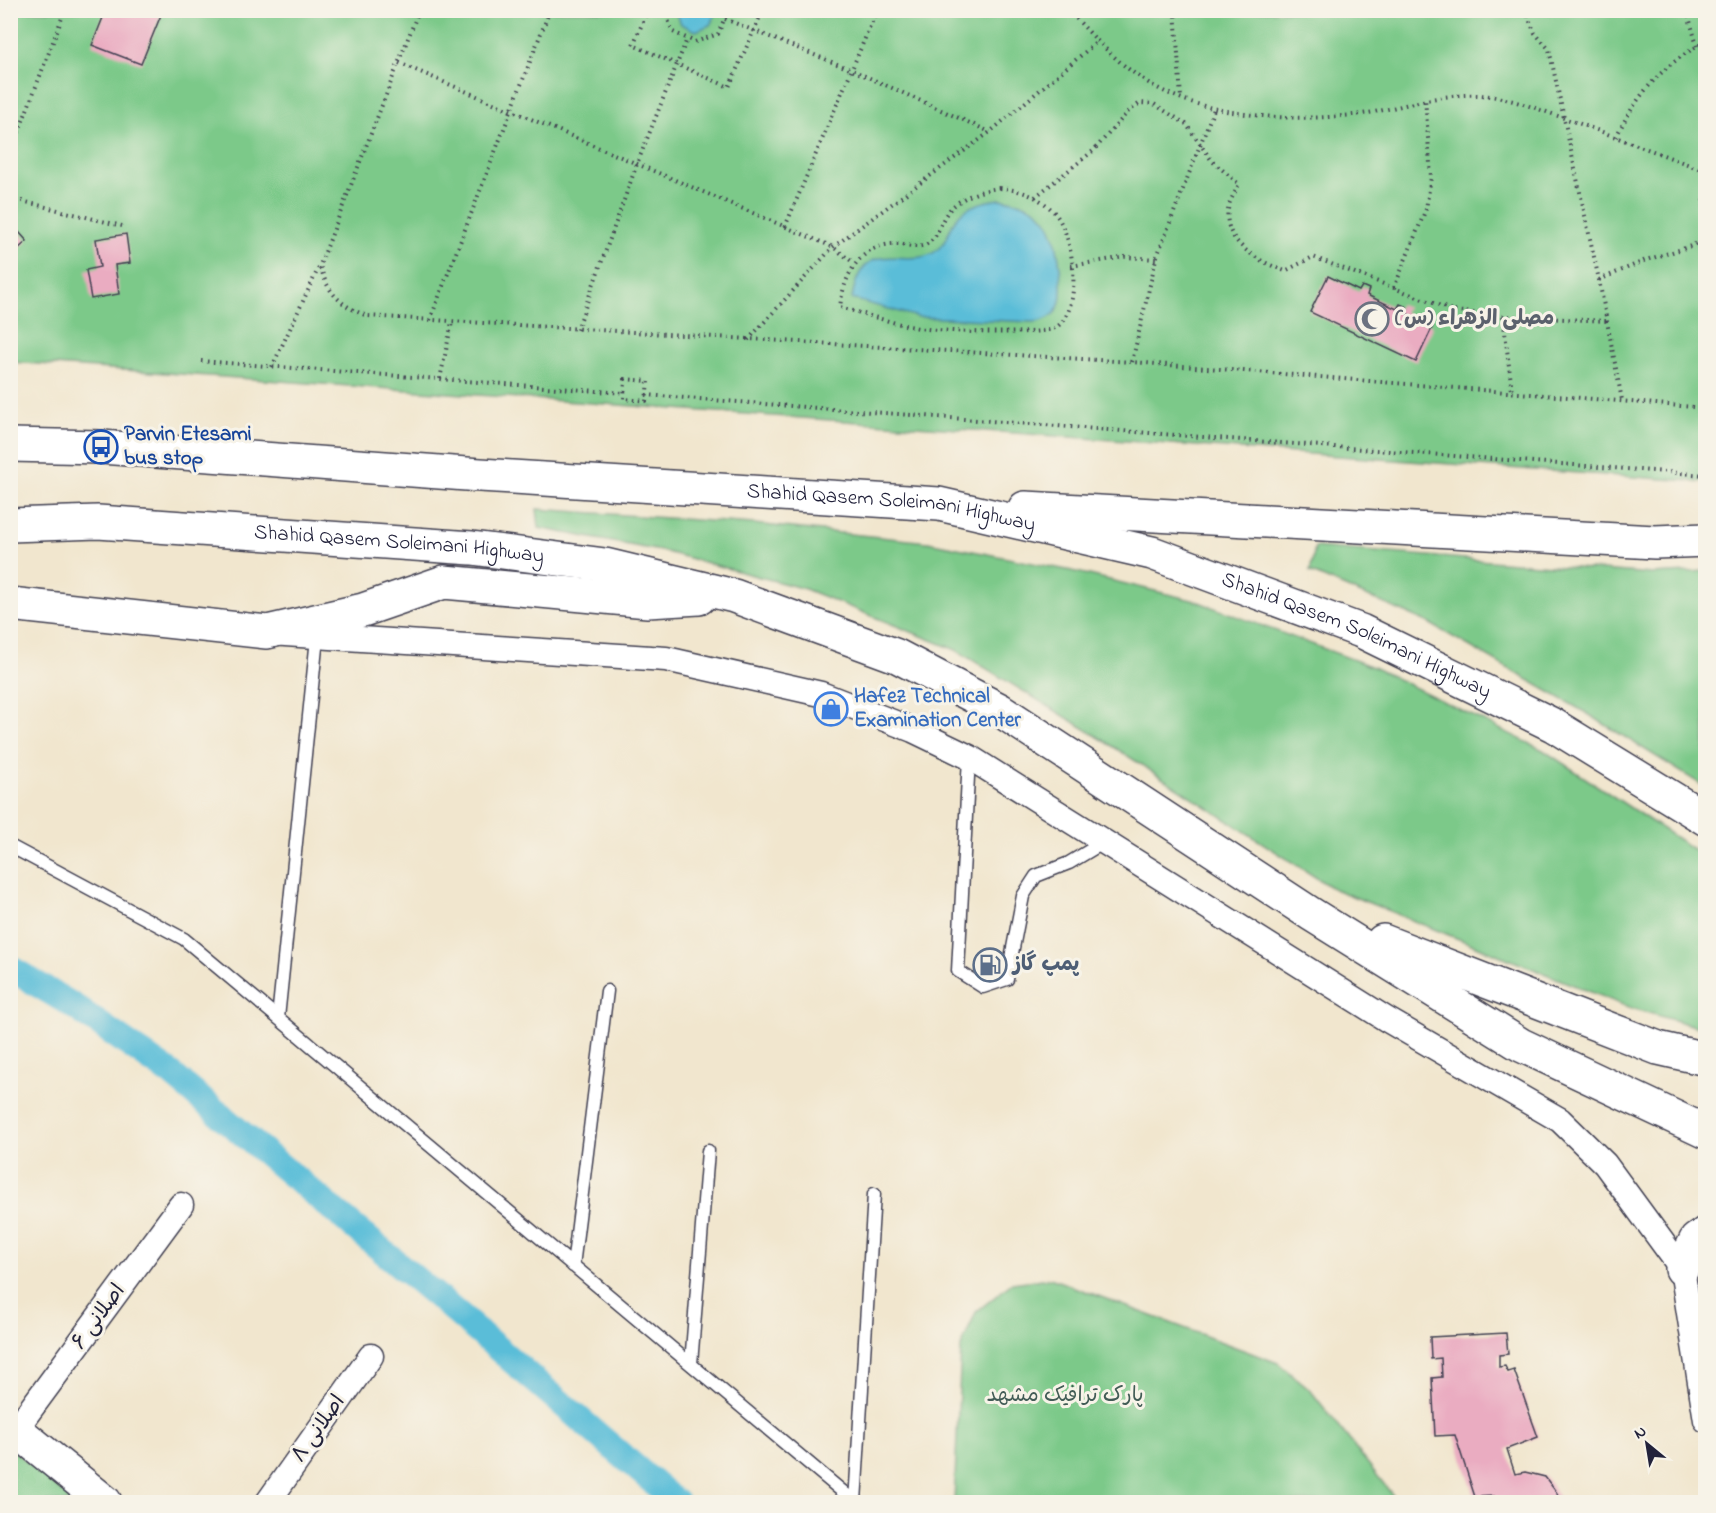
<svg xmlns="http://www.w3.org/2000/svg" width="1716" height="1513" font-family="'Indie Flower','Playpen Sans Arabic',sans-serif">
  <style>
    .green { fill: #7cc989; stroke: #4f7662; stroke-width: 1.5 }
    .water { fill: #5abdd8; stroke: #3e708a; stroke-width: 1.5 }
    .lines { fill: none; stroke-linecap: round; stroke-linejoin: round }
    .canal { stroke: #5abdd8; stroke-width: 26 }
    .building { fill: #eaacc1 }
    .lane-casing { stroke: #413f51; stroke-width: 15 }
    .street-casing { stroke: #413f51; stroke-width: 27 }
    .secondary-casing { stroke: #413f51; stroke-width: 36 }
    .highway-casing { stroke: #413f51; stroke-width: 36 }
    .path { stroke: #413f51; stroke-width: 4; stroke-dasharray: 1.5 4.5; stroke-linecap: butt }
    .lane { stroke: #fff; stroke-width: 12 }
    .street { stroke: #fff; stroke-width: 24 }
    .secondary { stroke: #fff; stroke-width: 33 }
    .highway { stroke: #fff; stroke-width: 33 }
    .labels { text-anchor: middle; dominant-baseline: central; stroke-width: 6; stroke-linejoin: round; paint-order: stroke }
    .worship-label { font-size: 21px; font-weight: bold; fill: #5b616d; stroke: #f7f3e8; text-anchor: start }
    .transit-label { font-size: 21px; font-weight: bold; fill: #164399; stroke: #f7f3e8; text-anchor: start }
    .street-label { font-size: 21px; fill: #22223b; stroke: #f7f3e8 }
    .shop-label { font-size: 21px; font-weight: bold; fill: #366cbe; stroke: #f7f3e8; text-anchor: start }
    .service-label { font-size: 21px; font-weight: bold; fill: #4e5e75; stroke: #f7f3e8; text-anchor: start }
    .park-label { font-size: 21px; fill: #425c56; stroke: #f7f3e8 }
  </style>
  <rect width="100%" height="100%" fill="#f7f3e8"/>
  <filter id="ink" filterUnits="userSpaceOnUse"><feTurbulence type="fractalNoise" baseFrequency=".0167" numOctaves="2"/><feDisplacementMap in="SourceGraphic" scale="12" xChannelSelector="R" yChannelSelector="G"/><feConvolveMatrix kernelMatrix="1 2 1 2 8 2 1 2 1" color-interpolation-filters="sRGB"/></filter>
  <filter id="wash" filterUnits="userSpaceOnUse"><feTurbulence type="fractalNoise" baseFrequency=".008" numOctaves="4" result="noise"/><feDisplacementMap in="SourceGraphic" scale="24" xChannelSelector="R" yChannelSelector="G"/><feGaussianBlur stdDeviation="1.35" result="paint"/><feColorMatrix in="noise" values="0 0 0 0 0 0 0 0 0 0 0 0 0 0 0 0 0 1.4 0 .05"/><feComposite in="paint" operator="in"/></filter>
  <g filter="url(#wash)">
    <rect width="100%" height="100%" fill="#f1e6ce"/>
    <!-- green -->
    <path class="green" d="M10,11h1695v471l-1694,-120z
      M537,509l217,15 174,18 149,30 119,29 177,66 170,83 162,107v172l-77,-22 -296,-119 -232,-150 -144,-88 -151,-61 -139,-37 -127,-24z
      M1315,547l337,27 53,-3v216l-117,-73 -161,-92 -117,-50z
      M1050,1278l228,85 33,28 87,111h-444l7,-155 15,-35 36,-29z
      M10,1447l64,55h-63z"/>
    <!-- water -->
    <path class="water" d="M676,11l40,-1 1,1 -7,14 -14,6 -15,-7z
      M1000,199c46,4 56,28 60,69 2,24 6,51 -26,54l-116,-5 -66,-18c10,-68 56,-27 84,-48 11,-8 12,-20 19,-31 10,-14 29,-19 45,-21z"/>
    <g class="lines">
      <!-- canal -->
      <path class="canal" d="M10,968l62,37 99,69 275,230 230,198"/>
    </g>
    <g id="blocks">
      <!-- building -->
      <path class="building" d="M106,10h57l-22,54 -49,-19z
        M10,222l17,19 -17,15z
        M126,234l4,29 -15,2 4,29 -28,5 -5,-29 14,-3 -4,-28z
        M1328,276l31,15 3,-5 7,3 -2,6 30,14 3,-5 7,3 -3,5 29,14 -17,36 -106,-50z
        M1506,1333l2,21 -9,1v12l6,-1 3,6 6,-2 24,67 -31,12 8,25 10,-2 20,5 12,16 2,9h-66l1,-6 -19,1 -20,-62 -20,1 -3,-58 10,-1 -1,-19 -10,1 -1,-22z"/>
    </g>
  </g>
  <g filter="url(#ink)">
    <use href="#blocks" fill-opacity="0" stroke="#413f51" stroke-width="1.5"/>
    <g class="lines">
      <defs>
        <path id="lane" d="M969,757l-11,214 25,16 24,-8 16,-83 13,-20 33,-13 35,-21
          M10,846l174,93 671,563 19,-308
          M278,1018l39,-380
          M573,1266l34,-275
          M691,1364l17,-213"/>
        <path id="street" d="M285,634l381,25 155,35 92,36 56,27 417,262 174,101 45,44 77,105 24,151
          M16,1429l165,-224
          M268,1502l103,-146"/>
        <path id="secondary" d="M10,1425l95,77"/>
        <g id="highway">
          <path id="s1" d="M10,445l91,2 379,28 459,29 213,49 209,78 192,94 153,94"/>
          <path d="M1025,508l630,34 51,-2"/>
          <path id="s2" d="M10,525l88,-3 374,26 133,17 129,31 163,60 103,54 311,204 210,131 185,87"/>
          <path d="M10,604l257,28 96,-22 81,-28 204,19 51,-3"/>
          <path d="M1383,941l275,107 48,11"/>
          <path d="M1682,1269l14,-29 10,-7"/>
        </g>
      </defs>
      <!-- lane casing -->
      <use href="#lane" class="lane-casing"/>
      <!-- street casing -->
      <use href="#street" class="street-casing"/>
      <!-- secondary casing -->
      <use href="#secondary" class="secondary-casing"/>
      <!-- highway casing -->
      <use href="#highway" class="highway-casing"/>
      <!-- path -->
      <path class="path" d="M419,10l-99,255c7,28 20,40 47,51l765,46 574,46
        M648,10l-15,35 96,42 34,-77
        M664,10l9,22 22,10 23,-8 10,-24
        M1068,10c23,24 46,50 73,68 56,39 146,44 212,37 42,-4 80,-22 125,-20 28,1 56,13 83,22 48,17 96,36 145,54
        M1175,10l6,88
        M1525,10l10,23 14,16 50,231 23,120
        M1687,10l10,36
        M725,19l127,51 138,62
        M399,63l434,184 21,16
        M1616,137c21,-42 47,-74 90,-95
        M10,155l55,-145
        M1706,182l-3,20 3,15
        M1000,188c20,2 39,8 53,23 21,22 32,99 2,117 -15,8 -120,4 -141,-1 -25,-5 -50,-13 -74,-20 4,-33 21,-65 60,-63 9,1 18,5 27,0 12,-7 12,-20 20,-31 12,-16 34,-23 53,-25z
        M1035,197l58,-46 35,-39 12,-9 14,1 32,20 26,37 27,23c-3,7 -8,14 -10,21 -10,36 29,56 56,66l28,-14 141,54 49,5 104,5
        M10,198l116,29
        M785,227l92,-217
        M1071,266l54,-9 31,2
        M1599,280l47,-20 46,-14 14,-9
        M1394,288l32,-79 5,-32 -6,-79
        M1503,316l9,75
        M430,320l120,-310
        M577,330l60,-166 50,-125
        M748,340l85,-93 157,-115 108,-91
        M201,361l423,32
        M1132,362l24,-103 58,-150
        M272,367l48,-102
        M440,379l12,-57
        M625,379l23,2 -2,20 -22,-2z
        M646,395l1060,80"/>
      <!-- lane -->
      <use href="#lane" class="lane"/>
      <!-- street -->
      <use href="#street" class="street"/>
      <!-- secondary -->
      <use href="#secondary" class="secondary"/>
      <!-- highway -->
      <use href="#highway" class="highway"/>
    </g>
  </g>
  <!-- icons -->
  <defs>
    <symbol id="mosque-ring" viewBox="-11 -11 22 22"><circle r="9.5" fill="#f7f3e8" stroke="#6b7280" stroke-width="1.5"/><path d="M3.5-4.9A6 6 0 1 0 3.5 4.9A5 5 0 1 1 3.5-4.9Z" fill="#6b7280"/></symbol>
    <symbol id="bus-ring" viewBox="-11 -11 22 22"><circle r="9.5" fill="#f7f3e8" stroke="#1a4fb4" stroke-width="1.5"/><path d="M-5-6H5V4H4V6H2V4H-2V6H-4V4H-5ZM-3.5-4V0h7V-4ZM-3.5 1.2v1.5H-2V1.2ZM2 1.2v1.5H3.5V1.2Z" fill="#1a4fb4"/></symbol>
    <symbol id="shop-ring" viewBox="-11 -11 22 22"><circle r="9.5" fill="#f7f3e8" stroke="#3f7fe0" stroke-width="1.5"/><path d="M-5-2.5h2.3a2.7 3.5 0 0 1 5.4 0H5L5.5 6h-11ZM-1.5-2.5h3a1.5 2.3 0 0 0-3 0Z" fill="#3f7fe0"/></symbol>
    <symbol id="fuel-ring" viewBox="-11 -11 22 22"><circle r="9.5" fill="#f7f3e8" stroke="#5c6f8a" stroke-width="1.5"/><path d="M-5.5-6h7V0h2V4h1.3V-2.5L3-4.5l.8-.8L6-3V5H2.5V1h-1V6h-7ZM-4.2-4.7v3.2H.2V-4.7Z" fill="#5c6f8a"/></symbol>
  </defs>
  <g fill-rule="evenodd">
    <use href="#mosque-ring" x="1353" y="300" width="38" height="38"/>
    <use href="#bus-ring" x="82" y="428" width="38" height="38"/>
    <use href="#shop-ring" x="812" y="690" width="38" height="38"/>
    <use href="#fuel-ring" x="971" y="946" width="38" height="38"/>
  </g>
  <g class="labels">
    <!-- worship labels -->
    <g class="worship-label">
      <text x="1395" y="319">مصلی الزهراء (س)</text>
    </g>
    <!-- transit labels -->
    <g class="transit-label">
      <text x="124" y="435">Parvin Etesami<tspan x="124" dy="24">bus stop</tspan></text>
    </g>
    <!-- street labels -->
    <g class="street-label">
      <text stroke="none"><textPath href="#s1" startOffset="884">Shahid Qasem Soleimani Highway</textPath></text>
      <text stroke="none"><textPath href="#s2" startOffset="390">Shahid Qasem Soleimani Highway</textPath></text>
      <text stroke="none"><textPath href="#s1" startOffset="1370">Shahid Qasem Soleimani Highway</textPath></text>
      <text transform="translate(99 1317) rotate(-54)">اصلانی ۶</text>
      <text transform="translate(319 1429) rotate(-55)">اصلانی ۸</text>
    </g>
    <!-- shop labels -->
    <g class="shop-label">
      <text x="854" y="697">Hafez Technical<tspan x="854" dy="24">Examination Center</tspan></text>
    </g>
    <!-- service labels -->
    <g class="service-label">
      <text x="1013" y="965">پمپ گاز</text>
    </g>
    <!-- park labels -->
    <g class="park-label">
      <text x="1065" y="1396">پارک ترافیک مشهد</text>
    </g>
  </g>
  <!-- margin -->
  <rect width="1716" height="1513" fill="none" stroke="#f7f3e8" stroke-width="36"/>
  <!-- north arrow -->
  <g transform="translate(1647 1444) rotate(330)" stroke="#f7f3e8" stroke-width="4.5" paint-order="stroke">
  <path d="M0-4.5L10 22L0 15L-10 22Z" fill="#22223b"/>
  <text y="-9" font-size="16" font-weight="bold" text-anchor="middle" fill="#22223b">N</text>
  </g>
</svg>
